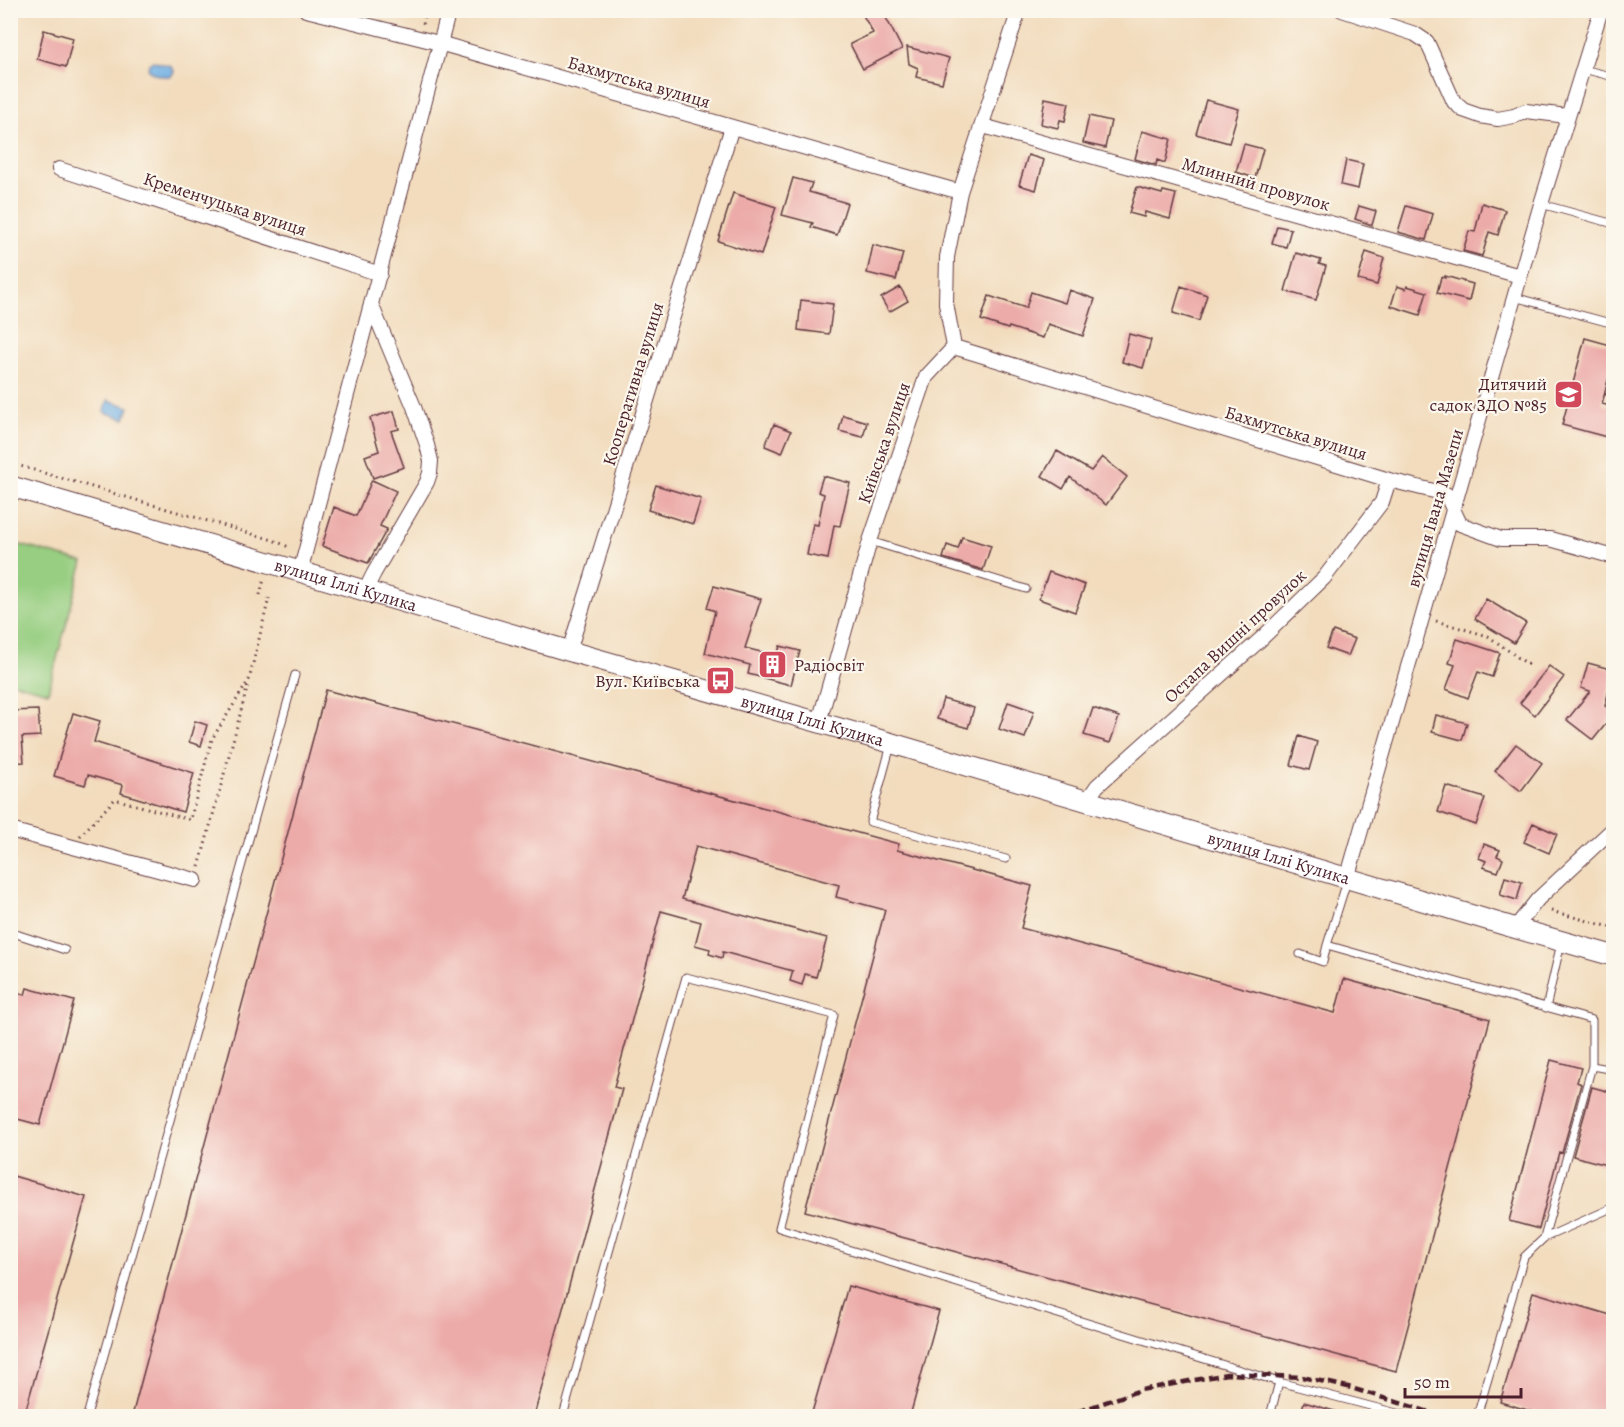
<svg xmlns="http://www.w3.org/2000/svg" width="1624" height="1427" font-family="Alegreya,serif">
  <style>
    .green { fill: #97ce81; stroke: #707656; stroke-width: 1.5 }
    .water { fill: #70afe3; stroke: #5d6787; stroke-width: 1.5 }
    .building { fill: #ecaba9 }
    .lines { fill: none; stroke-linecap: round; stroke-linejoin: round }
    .lane-casing { stroke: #633b41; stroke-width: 9 }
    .street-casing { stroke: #633b41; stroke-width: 16 }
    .secondary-casing { stroke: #633b41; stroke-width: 22 }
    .path { stroke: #633b41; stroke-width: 3; stroke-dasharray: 1.5 4.5; stroke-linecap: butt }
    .lane { stroke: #fff; stroke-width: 7 }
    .street { stroke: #fff; stroke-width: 14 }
    .secondary { stroke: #fff; stroke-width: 20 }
    .rail { stroke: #4a1f2b; stroke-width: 4.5; stroke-dasharray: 9 4.5; stroke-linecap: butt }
    .labels { text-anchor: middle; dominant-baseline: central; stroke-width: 4.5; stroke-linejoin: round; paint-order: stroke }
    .street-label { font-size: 18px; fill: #4a1f2b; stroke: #fbf7ec }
    .poi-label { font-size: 18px; fill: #4a1f2b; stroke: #fbf7ec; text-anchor: end }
  </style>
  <rect width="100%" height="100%" fill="#fbf7ec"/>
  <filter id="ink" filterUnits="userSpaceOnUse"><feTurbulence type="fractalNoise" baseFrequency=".0167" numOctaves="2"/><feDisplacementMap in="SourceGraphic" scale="12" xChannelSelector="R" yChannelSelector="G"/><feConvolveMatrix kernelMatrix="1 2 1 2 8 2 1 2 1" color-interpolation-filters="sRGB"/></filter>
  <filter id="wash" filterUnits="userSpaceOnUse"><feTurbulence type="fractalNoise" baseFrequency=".008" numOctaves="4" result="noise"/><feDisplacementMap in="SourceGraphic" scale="24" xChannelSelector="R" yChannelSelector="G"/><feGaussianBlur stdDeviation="1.35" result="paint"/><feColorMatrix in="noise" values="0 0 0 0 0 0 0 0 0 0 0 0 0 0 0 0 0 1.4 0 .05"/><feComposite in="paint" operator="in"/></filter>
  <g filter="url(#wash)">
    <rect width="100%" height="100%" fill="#f2dcbd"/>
    <!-- green -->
    <path class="green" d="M10,542l73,20 -35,130 -37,-10z"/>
    <!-- water -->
    <path class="water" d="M153,61l18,5 3,5 -2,4c-7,3 -19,0 -24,-6l1,-5z
      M108,400l21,7 -4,12 -21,-7z"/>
    <g id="blocks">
      <!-- building -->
      <path class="building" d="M860,10h22l20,39 -39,20 -13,-25 23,-11z
        M44,30l29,8 -7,29 -29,-8z
        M907,47l42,11 -7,25 -26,-6 2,-9 -9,-4z
        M1045,98l24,5 -4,18 -5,-1 -2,8 -17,-4z
        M1206,100l33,9 -10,34 -33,-9z
        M1089,116l22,5 -6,27 -22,-5z
        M1142,131l29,8 -6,24 -8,-3 -1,5 -21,-6z
        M1244,144l19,5 -8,29 -19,-6z
        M1028,155l16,5 -8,30 -17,-5z
        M1346,160l17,4 -5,25 -17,-4z
        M793,178l19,5 -3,9 38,11 -10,32 -26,-8 2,-4 -31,-8z
        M1137,187l25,7 1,-3 13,3 -6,25 -25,-7 -1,5 -15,-4z
        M733,193l43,14 -15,48 -43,-14z
        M1482,203l23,7 -7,25 -9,-3 -7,24 -19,-5 6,-20 6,1z
        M1359,206l17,5 -4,14 -17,-6z
        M1406,206l27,8 -7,26 -28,-8z
        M1277,226l14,3 -5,18 -14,-4z
        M873,245l30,8 -7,27 -29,-7z
        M1366,252l18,6 -7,27 -19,-5z
        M1296,253l25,7 -2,4 7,2 -10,34 -31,-9z
        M1445,276l28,8 -4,17 -32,-8 4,-16 4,1z
        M1181,286l26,9 -8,26 -26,-8z
        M1397,286l9,3 1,-3 20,6 -7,23 -29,-9z
        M900,287l8,14 -19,11 -8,-14z
        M1069,290l26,9 -12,37 -35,-12 -5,14 -34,-11 -1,2 -27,-9 8,-24 37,12 5,-16 34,11z
        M801,300l32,4 -4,30 -31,-4z
        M1129,334l22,6 -8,28 -21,-6z
        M1585,338l29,8v36l-6,-2 -6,24 12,3v32l-52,-14z
        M394,411l5,18 -8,2 13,36 -31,11 -8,-22 14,-5 -9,-33z
        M843,415l24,7 -4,15 -24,-6z
        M774,424l17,7 -9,22 -17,-7z
        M1057,451l34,20 11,-14 25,20 -21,28 -36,-28 -7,12 -21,-13z
        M823,476l27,7 -10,43 -6,-1 -6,34 -21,-4 6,-31 5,1 6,-31 -6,-2z
        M372,480l24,11 -16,35 7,3 -19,34 -46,-17 12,-39 22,9z
        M656,485l45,14 -8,25 -45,-14z
        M962,537l29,9 -8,24 -40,-12 4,-13 11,4z
        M1049,572l36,13 -10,27 -36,-13z
        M714,586l47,13 -16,49 32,8 3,-10 20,5 -9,34 -43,-11 2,-9 -45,-12 10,-42 -8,-3z
        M1486,599l40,24 -12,20 -39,-24z
        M1333,631l22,8 -7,17 -22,-8z
        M1457,639l43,14 -8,24 -14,-5 -10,26 -22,-9 9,-24 -6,-2z
        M1588,663l26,7 -9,36 9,6v2l-21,26 -26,-20 23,-29 -9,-3z
        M1549,666l15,11 -29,38 -15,-12z
        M326,690l573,154 -2,6 135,36 -11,42 314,85 9,-34 146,40 -94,352 -591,-160 80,-301 -49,-13 3,-12 -143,-39 -14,53 145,39 -11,39 -11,-3 -3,11 -12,-4 3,-10 -70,-19 -1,6 -13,-4 1,-5 -15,-4 6,-23 -40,-11 -47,176 8,2 -88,327h-402z
        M943,699l31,9 -6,20 -31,-9z
        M1008,702l26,9 -9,27 -26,-9z
        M1093,708l26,9 -9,26 -26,-8z
        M38,710l2,26 -18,1 2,25 -14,1v-52z
        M73,713l27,8 -6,21 100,31 -11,39 -62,-19 2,-8 -35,-10 -3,10 -31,-9z
        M1436,715l31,8 -5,17 -30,-8z
        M195,721l12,4 -6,21 -12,-4z
        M1299,736l18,6 -8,28 -18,-5z
        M1516,744l26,19 -21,28 -26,-20z
        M1446,786l39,12 -9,27 -38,-13z
        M1533,823l24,11 -8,19 -25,-11z
        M1484,844l16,6 -3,6 6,3 -5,13 -15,-5 3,-6 -7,-3z
        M1505,877l17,5 -5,18 -17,-5z
        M27,988l47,13 -34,124 -30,-8v-125l15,3z
        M1551,1060l30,8 -4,14 4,2 -19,69 -3,-1 -20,77 -30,-8z
        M1592,1087l22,6v74l-41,-11z
        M10,1175l76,22 -62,219h-14z
        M848,1286l91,25 -29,105h-99z
        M1533,1292l81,24v100h-66l-48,-14z
        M1304,1402l37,11v3h-41z"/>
    </g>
  </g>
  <g filter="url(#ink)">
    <use href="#blocks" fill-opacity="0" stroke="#633b41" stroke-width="1.5"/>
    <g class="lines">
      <defs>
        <path id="lane" d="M1583,69l31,8
          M1541,204l73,20
          M1514,297l100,27
          M870,541l156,48
          M891,745l-21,77 136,37
          M1347,881l-20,64 265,75v46l-48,172
          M10,932l55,18
          M1300,954l23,8 4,-17
          M1546,1008l15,-65
          M1592,1066l22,4
          M87,1416l208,-741
          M563,1416l123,-439 148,38 -55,213 500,154
          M1270,1416l9,-34 129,34
          M1477,1416l47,-159 20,-19 70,-31"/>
        <path id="street" d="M306,10l133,33 521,149
          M1342,10l73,24 12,8 27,60 9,8 17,6 18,3 16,-3 12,-5 41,5
          M983,126l537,150
          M59,169l321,105
          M954,347l435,133 57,14 14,30 41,15h49l64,18
          M300,572l149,-562
          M365,591l9,-18 53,-91 3,-9 1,-12 -4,-16 -13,-38 -43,-103
          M569,651l163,-524
          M819,722l51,-181 56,-164 28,-30 -8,-44 1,-46 13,-65 59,-182
          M1086,802l11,-16 164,-147 63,-61 58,-76 7,-22
          M10,830l185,50
          M1347,879l194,-675 60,-194
          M1515,928l23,-29 76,-71"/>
        <g id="secondary">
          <path id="s1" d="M10,486l559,165 322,92 624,185 99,28"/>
        </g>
      </defs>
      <!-- lane casing -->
      <use href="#lane" class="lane-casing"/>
      <!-- street casing -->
      <use href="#street" class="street-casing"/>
      <!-- secondary casing -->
      <use href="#secondary" class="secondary-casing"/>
      <!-- path -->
      <path class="path" d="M423,24l4,-14
        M1605,394l9,2
        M10,463l263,77 18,8
        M260,595l4,-16
        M1436,621l52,15 42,30
        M80,836l35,-37 75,21 22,-81 37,-59 20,-82
        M199,867l49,-182
        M1551,911l63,17"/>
      <!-- lane -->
      <use href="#lane" class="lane"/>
      <!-- street -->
      <use href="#street" class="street"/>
      <!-- secondary -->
      <use href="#secondary" class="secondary"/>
      <!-- rail -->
      <path class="rail" d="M1065,1416l76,-26 86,-16 75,3 46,10 94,29"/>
    </g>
  </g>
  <!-- icons -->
  <defs>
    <symbol id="school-square" viewBox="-11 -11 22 22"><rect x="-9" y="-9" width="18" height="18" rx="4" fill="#d1495b" stroke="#fbf7ec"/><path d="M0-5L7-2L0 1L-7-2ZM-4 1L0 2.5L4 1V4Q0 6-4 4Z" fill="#fff"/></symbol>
    <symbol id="building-square" viewBox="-11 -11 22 22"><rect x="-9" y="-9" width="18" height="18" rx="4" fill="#d1495b" stroke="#fbf7ec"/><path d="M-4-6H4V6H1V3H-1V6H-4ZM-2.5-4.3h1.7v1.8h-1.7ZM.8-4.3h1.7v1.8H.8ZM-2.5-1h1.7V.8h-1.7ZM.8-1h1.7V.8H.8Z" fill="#fff"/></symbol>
    <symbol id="bus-square" viewBox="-11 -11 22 22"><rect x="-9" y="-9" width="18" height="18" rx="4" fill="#d1495b" stroke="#fbf7ec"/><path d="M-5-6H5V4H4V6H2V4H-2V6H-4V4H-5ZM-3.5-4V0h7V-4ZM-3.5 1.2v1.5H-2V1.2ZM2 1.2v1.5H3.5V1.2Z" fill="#fff"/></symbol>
  </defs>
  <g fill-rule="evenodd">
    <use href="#school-square" x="1552" y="378" width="33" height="33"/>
    <use href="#building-square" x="756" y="648" width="33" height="33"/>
    <use href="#bus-square" x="704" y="664" width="33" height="33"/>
  </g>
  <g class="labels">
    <!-- street labels -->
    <g class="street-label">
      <text transform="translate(639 82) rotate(16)">Бахмутська вулиця</text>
      <text transform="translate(1256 184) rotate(16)">Млинний провулок</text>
      <text transform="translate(225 204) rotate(18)">Кременчуцька вулиця</text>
      <text transform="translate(633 384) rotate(-73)">Кооперативна вулиця</text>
      <text transform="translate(1296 433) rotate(17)">Бахмутська вулиця</text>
      <text transform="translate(884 443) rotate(-71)">Київська вулиця</text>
      <text transform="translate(1435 508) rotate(-74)">вулиця Івана Мазепи</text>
      <text stroke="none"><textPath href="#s1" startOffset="350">вулиця Іллі Кулика</textPath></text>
      <text transform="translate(1235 636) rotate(-43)">Остапа Вишні провулок</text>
      <text stroke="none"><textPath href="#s1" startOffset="836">вулиця Іллі Кулика</textPath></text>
      <text stroke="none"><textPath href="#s1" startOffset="1322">вулиця Іллі Кулика</textPath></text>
    </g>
    <!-- poi labels -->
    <g class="poi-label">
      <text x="1547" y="384">Дитячий<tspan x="1547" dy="21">садок ЗДО №85</tspan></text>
      <text x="794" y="665" text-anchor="start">Радіосвіт</text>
      <text x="700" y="681">Вул. Київська</text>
    </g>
  </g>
  <!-- margin -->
  <rect width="1624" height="1427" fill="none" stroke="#fbf7ec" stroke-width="36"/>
  <!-- scale -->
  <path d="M1405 1388v9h116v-9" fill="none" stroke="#4a1f2b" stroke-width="3"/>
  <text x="1414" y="1388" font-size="18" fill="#4a1f2b" stroke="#fbf7ec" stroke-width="4.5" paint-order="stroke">50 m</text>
</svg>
